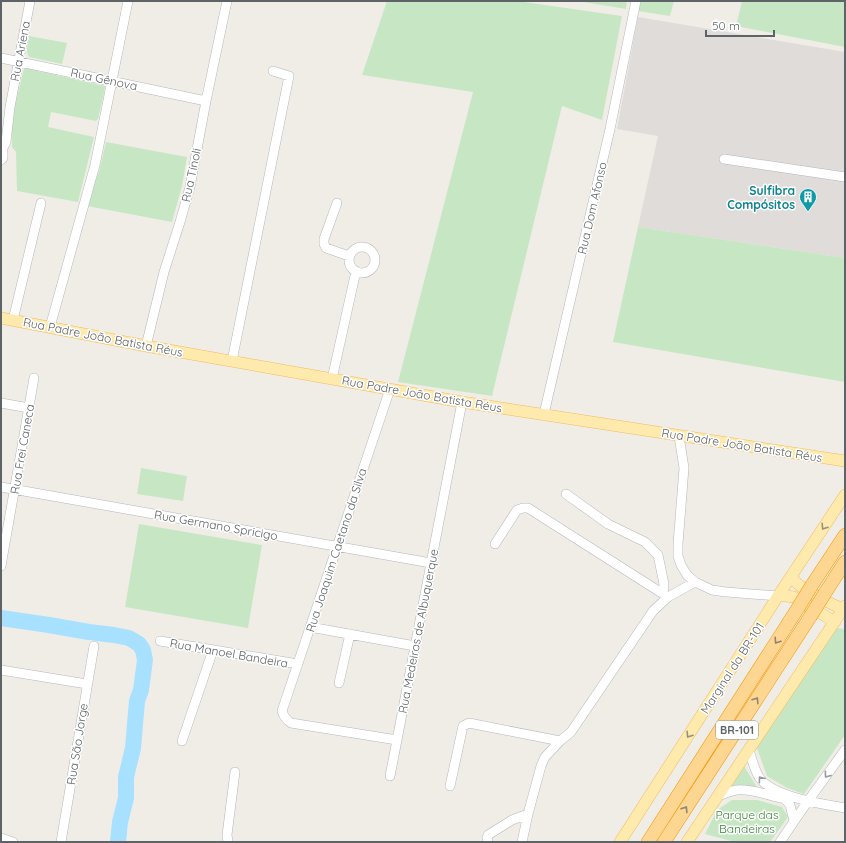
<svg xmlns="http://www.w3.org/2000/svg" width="846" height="843" font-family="Quicksand,sans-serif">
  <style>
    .industrial { fill: #dfdcd9 }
    .green { fill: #c7e7c4 }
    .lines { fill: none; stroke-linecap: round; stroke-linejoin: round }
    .river { stroke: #a8e1ff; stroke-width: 16 }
    .minor-casing { stroke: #b4b7bb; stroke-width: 10 }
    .major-casing { stroke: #f1bb5e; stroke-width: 12 }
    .highway-casing { stroke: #f69301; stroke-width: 14 }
    .minor { stroke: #fff; stroke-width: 9 }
    .major { stroke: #ffeaad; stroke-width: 11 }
    .highway { stroke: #fdd791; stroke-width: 13 }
    .highway-bridge-casing { stroke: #f69301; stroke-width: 14; stroke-linecap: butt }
    .highway-bridge { stroke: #fdd791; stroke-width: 13 }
    .oneway { stroke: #969280 }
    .oneway2 { stroke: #8e8674 }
    .oneway3 { stroke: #969a9c }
    .labels { text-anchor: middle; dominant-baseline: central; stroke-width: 3; stroke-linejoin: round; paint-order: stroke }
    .shield { fill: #fff; stroke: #8e9295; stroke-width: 1 }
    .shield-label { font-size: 11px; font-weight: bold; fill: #5e6367 }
    .street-label { font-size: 12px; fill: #5e6367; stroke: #fff }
    .culture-label { font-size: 12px; font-weight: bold; fill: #0d838f; stroke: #fff; text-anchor: end }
    .park-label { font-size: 12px; fill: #398636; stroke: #fff }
  </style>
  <rect width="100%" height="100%" fill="#f0ede7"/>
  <!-- industrial -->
  <path class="industrial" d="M638,17l207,35v206l-207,-31 20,-91 -41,-7z"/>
  <!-- green -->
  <path class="green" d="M387,1h130l105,15 -20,104 -40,-14 -70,290 -94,-14 75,-290 -111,-17z
    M577,1h50l-1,8z
    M639,1h35l-4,15 -32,-5z
    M742,1h103v46l-109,-21z
    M29,36l38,7 -5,21 -33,-7c-4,-6 -1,-14 0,-21z
    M24,68l81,18 -1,7 -6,26 -2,2 -45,-9 -3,15 46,10 -16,65 -61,-11 -1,-39 -4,-5v-28z
    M106,142l81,15 -5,29 -10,36 -85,-16 4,-16 8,-18z
    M638,227l207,31v124l-232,-40z
    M141,468l46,8 -4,25 -46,-7z
    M139,524l123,21 -14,83 -123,-21z
    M836,628l9,1v106l-41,59 -17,-6 -20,-12 -10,-28z
    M744,766l13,21 -11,-1h-14z
    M732,800h25l25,7 6,10 -18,25h-35l-30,-8 12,-24z"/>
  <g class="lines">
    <!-- river -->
    <path class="river" d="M1,618l48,7 40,7 25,3 15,3 10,6 4,6 2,10 -4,30 -4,11 -4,47 -7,29v21l-6,24 -2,20"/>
    <defs>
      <path id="minor" d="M1,58l205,43
        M724,159l121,18
        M1,160l2,-2v-10l3,-6 4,-35 20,-106
        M337,203l-13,36v5l2,4 23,8
        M349 260a13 13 0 1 1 26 0a13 13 0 1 1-26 0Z
        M13,320l28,-117
        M50,327l45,-162 33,-164
        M146,346l18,-74 16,-50 10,-35 16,-86 21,-100
        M232,361l57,-285 -16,-5
        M332,379l24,-108
        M390,389l-108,322c2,6 4,9 9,12l106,17 65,-338
        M1,403l28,5
        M544,414l66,-285 26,-128
        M679,436l5,32 -6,76v12l3,9 6,10 8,7 17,8 14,2 52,4
        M1,487l430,76
        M566,494l42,30 37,18 13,13 6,29 -1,10
        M495,544l22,-34 6,-2h5l140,89
        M1,566l33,-188
        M310,627l105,19
        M160,641l138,23
        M1,670l86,14
        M339,683l11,-49
        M182,741l31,-91
        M749,750c3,9 5,19 10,27 13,20 63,27 86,31
        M390,776l7,-36
        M450,786l13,-60 6,-3 91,18
        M718,796c6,-2 12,-5 19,-6 15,-2 34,7 50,9
        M785,799l5,6 4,16
        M1,838l12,4
        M61,842l33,-196
        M228,842l-1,-7 8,-63
        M488,842l-1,-4 1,-3 24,-15 16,-6
        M522,842l6,-28 13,-48 4,-9 15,-16 11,-9 82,-121 15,-14 27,-15
        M780,842l28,-41 37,-51"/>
      <path id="major" d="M1,318l145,28 316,56 383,59
        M792,576c0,1 2,5 3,5 6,8 38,24 48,28
        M778,596h8l8,1 41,25
        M620,842l158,-246 67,-101
        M687,842l158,-236"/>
      <path id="highway" d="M812,585l33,-50
        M825,593l20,-31
        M648,842l150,-234
        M664,842l146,-225"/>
    </defs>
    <!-- minor casing -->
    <use href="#minor" class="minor-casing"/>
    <!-- major casing -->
    <use href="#major" class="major-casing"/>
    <!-- highway casing -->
    <use href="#highway" class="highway-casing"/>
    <!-- minor -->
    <use href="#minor" class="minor"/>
    <!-- major -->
    <use href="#major" class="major"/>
    <!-- highway -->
    <use href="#highway" class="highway"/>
    <defs>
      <path id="highway-bridge" d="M798,608l14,-23
        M810,617l15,-24"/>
    </defs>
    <!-- highway-bridge casing -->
    <use href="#highway-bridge" class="highway-bridge-casing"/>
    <!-- highway-bridge -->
    <use href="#highway-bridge" class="highway-bridge"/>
  </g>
  <!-- one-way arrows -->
  <defs><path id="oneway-chevron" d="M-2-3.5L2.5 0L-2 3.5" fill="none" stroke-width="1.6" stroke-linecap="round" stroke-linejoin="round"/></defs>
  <g class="oneway">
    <use href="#oneway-chevron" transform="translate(824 527) rotate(123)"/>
    <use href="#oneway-chevron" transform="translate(689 735) rotate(123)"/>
  </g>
  <g class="oneway2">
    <use href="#oneway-chevron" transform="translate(777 641) rotate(123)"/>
    <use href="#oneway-chevron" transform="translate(756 700) rotate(-57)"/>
    <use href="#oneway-chevron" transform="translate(685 809) rotate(-57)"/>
  </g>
  <g class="oneway3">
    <use href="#oneway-chevron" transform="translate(827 775) rotate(126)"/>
    <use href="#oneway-chevron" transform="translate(761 779) rotate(-127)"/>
  </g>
  <!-- icons -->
  <defs>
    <symbol id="building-pin" viewBox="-11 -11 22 30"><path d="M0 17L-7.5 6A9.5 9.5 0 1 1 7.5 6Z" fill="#0f9aa8" stroke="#fff"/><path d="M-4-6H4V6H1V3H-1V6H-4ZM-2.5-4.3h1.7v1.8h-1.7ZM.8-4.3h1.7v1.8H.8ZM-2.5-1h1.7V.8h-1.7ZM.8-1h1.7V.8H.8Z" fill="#fff"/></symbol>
  </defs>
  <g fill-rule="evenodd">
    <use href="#building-pin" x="798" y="187" width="20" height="27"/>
  </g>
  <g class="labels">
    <!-- shield labels -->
    <rect class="shield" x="716" y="721" width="42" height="18" rx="3"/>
    <g class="shield-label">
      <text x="737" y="730">BR-101</text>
    </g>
    <!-- street labels -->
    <g class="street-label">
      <text transform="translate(20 51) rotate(-79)">Rua Ariena</text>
      <text transform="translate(104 79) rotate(12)">Rua Gênova</text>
      <text transform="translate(191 175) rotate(-78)">Rua Tínoli</text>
      <text transform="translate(592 208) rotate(-77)">Rua Dom Afonso</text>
      <text transform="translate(103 337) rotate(11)">Rua Padre João Batista Réus</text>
      <text transform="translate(422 394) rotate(10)">Rua Padre João Batista Réus</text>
      <text transform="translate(742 445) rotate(9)">Rua Padre João Batista Réus</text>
      <text transform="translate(22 449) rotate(-80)">Rua Frei Caneca</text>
      <text transform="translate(216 525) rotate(10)">Rua Germano Spricigo</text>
      <text transform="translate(336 550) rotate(-72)">Rua Joaquim Caetano da Silva</text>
      <text transform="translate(418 631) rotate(-79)">Rua Medeiros de Albuquerque</text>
      <text transform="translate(229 653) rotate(10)">Rua Manoel Bandeira</text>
      <text transform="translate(732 668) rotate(-57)">Marginal da BR-101</text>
      <text transform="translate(77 744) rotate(-81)">Rua São Jorge</text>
    </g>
    <!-- culture labels -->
    <g class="culture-label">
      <text x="795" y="190">Sulfibra<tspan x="795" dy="14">Compósitos</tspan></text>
    </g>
    <!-- park labels -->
    <g class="park-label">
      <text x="747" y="814">Parque das<tspan x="747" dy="14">Bandeiras</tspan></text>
    </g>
  </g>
  <!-- border -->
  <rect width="846" height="843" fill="none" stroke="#5e6367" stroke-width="4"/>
  <!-- scale -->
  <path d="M706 30v6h68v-6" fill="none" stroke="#5e6367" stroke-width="2"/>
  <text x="712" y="30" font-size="12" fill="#5e6367" stroke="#ffffff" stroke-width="3" paint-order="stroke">50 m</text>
</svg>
